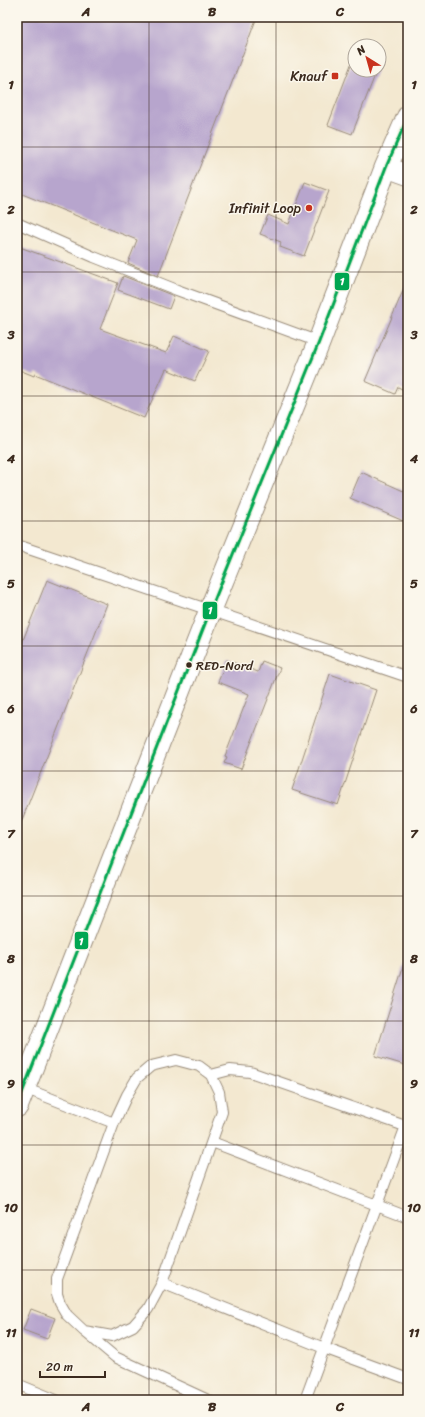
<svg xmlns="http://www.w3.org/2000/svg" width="425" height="1417" font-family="Sriracha,sans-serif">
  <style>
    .building { fill: #b7a5cd }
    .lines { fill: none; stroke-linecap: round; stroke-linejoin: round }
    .lane-casing { stroke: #978977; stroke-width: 12 }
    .street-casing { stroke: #978977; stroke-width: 22 }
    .primary-casing { stroke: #978977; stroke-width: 24 }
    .lane { stroke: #fff; stroke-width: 10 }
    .street { stroke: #fff; stroke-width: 20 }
    .primary { stroke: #fff; stroke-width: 22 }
    .bus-1-casing { stroke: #fbf7ec; stroke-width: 6 }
    .bus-1 { stroke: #00a651; stroke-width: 3 }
    .grid { fill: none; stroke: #3b2a1e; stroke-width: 1; stroke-opacity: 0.55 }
    .poi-dot { fill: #c8321e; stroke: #fbf7ec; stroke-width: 1.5 }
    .bus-dot { fill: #3b2a1e; stroke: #fbf7ec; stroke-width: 1.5 }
    .labels { text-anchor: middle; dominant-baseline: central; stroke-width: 3; stroke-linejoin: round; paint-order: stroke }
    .bus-label { font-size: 13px; fill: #3b2a1e; stroke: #fbf7ec; text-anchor: start }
    .poi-label { font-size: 14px; fill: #3b2a1e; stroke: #fbf7ec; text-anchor: end }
    .line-badge { stroke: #fbf7ec; stroke-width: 1.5 }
    .badge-label { font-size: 11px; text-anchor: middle; font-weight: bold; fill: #fff }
    .neatline { fill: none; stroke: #3b2a1e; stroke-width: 1.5 }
    .grid-label { font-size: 13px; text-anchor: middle; font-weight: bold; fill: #3b2a1e }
  </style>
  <rect width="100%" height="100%" fill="#fbf7ec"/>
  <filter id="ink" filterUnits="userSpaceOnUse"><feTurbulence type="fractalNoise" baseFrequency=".025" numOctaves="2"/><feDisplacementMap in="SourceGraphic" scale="8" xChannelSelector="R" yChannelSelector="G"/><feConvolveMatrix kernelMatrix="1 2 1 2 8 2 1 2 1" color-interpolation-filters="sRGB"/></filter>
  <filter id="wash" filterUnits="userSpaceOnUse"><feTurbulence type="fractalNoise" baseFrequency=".012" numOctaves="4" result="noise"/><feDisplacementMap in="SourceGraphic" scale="16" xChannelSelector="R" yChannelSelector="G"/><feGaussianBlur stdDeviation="0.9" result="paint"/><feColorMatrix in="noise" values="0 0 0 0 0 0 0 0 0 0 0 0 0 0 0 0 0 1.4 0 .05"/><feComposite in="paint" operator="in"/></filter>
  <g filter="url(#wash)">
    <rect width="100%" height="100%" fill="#f3e8d0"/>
    <g id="blocks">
      <!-- building -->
      <path class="building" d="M17,17h240l-99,259 -30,-13 9,-23 -120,-48z
        M355,54v16h22l-25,64 -24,-9z
        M305,182l24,9 -25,65 -24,-9 1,-5 -21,-8 8,-19 21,9z
        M17,246l101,37 -18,46 66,24 8,-17 35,15 -14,30 -29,-12 -22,49 -109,-44 -1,2 -17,-7z
        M123,276l51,20 -5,13 -51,-19z
        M408,279v113l-10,-5 -3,7 -30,-13z
        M361,472l47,21v30l-58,-25z
        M47,580l60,24 -89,226h-1v-175z
        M227,660l31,12 4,-11 18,7 -39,101 -17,-6 3,-6 -2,-1 24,-62 -31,-12z
        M330,674l46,16 -38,115 -46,-15z
        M404,964l4,1v101l-33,-10z
        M31,1309l24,9 -8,21 -24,-9z"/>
    </g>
  </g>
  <g filter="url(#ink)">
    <use href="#blocks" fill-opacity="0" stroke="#978977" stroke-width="1"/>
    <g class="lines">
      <defs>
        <path id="lane" d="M17,223l77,34 83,33 142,52
          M17,545l391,132
          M176,1060l23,6 12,9 8,17 3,20 -60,171 -14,26 -15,17 -21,10 -28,-5 -17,-16 -7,-12 -3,-9v-15l57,-156 13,-28 10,-17 14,-12z
          M211,1075l19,-5 20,2 158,55
          M24,1088l90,35
          M212,1142l196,75
          M162,1283l162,65 84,31
          M84,1331l31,26 93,43
          M17,1384l39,16
          M305,1400l101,-274"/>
        <path id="street" d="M386,167l22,8"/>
        <path id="primary" d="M17,1106l193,-495 109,-269 67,-175 22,-50"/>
      </defs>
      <!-- lane casing -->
      <use href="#lane" class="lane-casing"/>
      <!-- street casing -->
      <use href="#street" class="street-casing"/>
      <!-- primary casing -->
      <use href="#primary" class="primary-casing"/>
      <!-- lane -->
      <use href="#lane" class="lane"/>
      <!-- street -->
      <use href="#street" class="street"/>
      <!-- primary -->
      <use href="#primary" class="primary"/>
      <defs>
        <path id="bus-1" d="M17,1106l193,-495 109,-269 67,-175 22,-50"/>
      </defs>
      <!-- bus-1 casing -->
      <use href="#bus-1" class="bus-1-casing"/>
      <!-- bus-1 -->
      <use href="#bus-1" class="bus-1"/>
    </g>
  </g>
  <!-- grid -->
  <path class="grid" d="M149,17v1383M276,17v1383M17,147h391M17,272h391M17,396h391M17,521h391M17,646h391M17,771h391M17,896h391M17,1021h391M17,1145h391M17,1270h391"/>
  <!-- markers -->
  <g class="poi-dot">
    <rect x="331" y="72" width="8" height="8" rx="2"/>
    <circle cx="309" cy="208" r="4"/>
  </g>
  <circle class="bus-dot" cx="189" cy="665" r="3.5"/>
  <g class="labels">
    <!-- bus labels -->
    <g class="bus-label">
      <text x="196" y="665">RED-Nord</text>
    </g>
    <!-- poi labels -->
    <g class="poi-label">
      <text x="327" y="76">Knauf</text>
      <text x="301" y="208">Infinit Loop</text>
    </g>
  </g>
  <g class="line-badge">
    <rect x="334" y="272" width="16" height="19" rx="4" fill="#00a651"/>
    <rect x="202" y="601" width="16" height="19" rx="4" fill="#00a651"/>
    <rect x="74" y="931" width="15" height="19" rx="4" fill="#00a651"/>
  </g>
  <g class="badge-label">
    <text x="342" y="285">1</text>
    <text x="210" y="614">1</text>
    <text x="81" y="945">1</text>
  </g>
  <!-- margin -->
  <rect width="425" height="1417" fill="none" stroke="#fbf7ec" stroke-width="44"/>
  <!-- north arrow -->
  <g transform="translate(367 58) rotate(323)"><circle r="19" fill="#fbf7ec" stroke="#aea59a"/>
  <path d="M0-3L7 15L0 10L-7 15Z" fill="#c8321e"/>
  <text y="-6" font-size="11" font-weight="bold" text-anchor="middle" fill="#3b2a1e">N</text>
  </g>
  <!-- scale -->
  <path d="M40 1371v6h65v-6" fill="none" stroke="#3b2a1e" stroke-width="2"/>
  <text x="46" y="1371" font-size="12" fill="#3b2a1e" stroke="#fbf7ec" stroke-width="3" paint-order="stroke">20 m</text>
  <rect x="22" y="22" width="381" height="1373" class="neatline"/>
  <g class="grid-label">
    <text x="86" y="16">A</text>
    <text x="212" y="16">B</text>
    <text x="340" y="16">C</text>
    <text x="11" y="89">1</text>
    <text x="414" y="89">1</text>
    <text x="11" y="214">2</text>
    <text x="414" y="214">2</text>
    <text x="11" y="339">3</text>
    <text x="414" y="339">3</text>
    <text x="11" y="463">4</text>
    <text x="414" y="463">4</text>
    <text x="11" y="588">5</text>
    <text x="414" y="588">5</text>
    <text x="11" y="713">6</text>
    <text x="414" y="713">6</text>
    <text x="11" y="838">7</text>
    <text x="414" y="838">7</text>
    <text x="11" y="963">8</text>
    <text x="414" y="963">8</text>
    <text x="11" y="1088">9</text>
    <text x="414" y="1088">9</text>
    <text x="11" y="1212">10</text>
    <text x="414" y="1212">10</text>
    <text x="11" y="1337">11</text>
    <text x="414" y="1337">11</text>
    <text x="86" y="1411">A</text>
    <text x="212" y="1411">B</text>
    <text x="340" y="1411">C</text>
  </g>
</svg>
